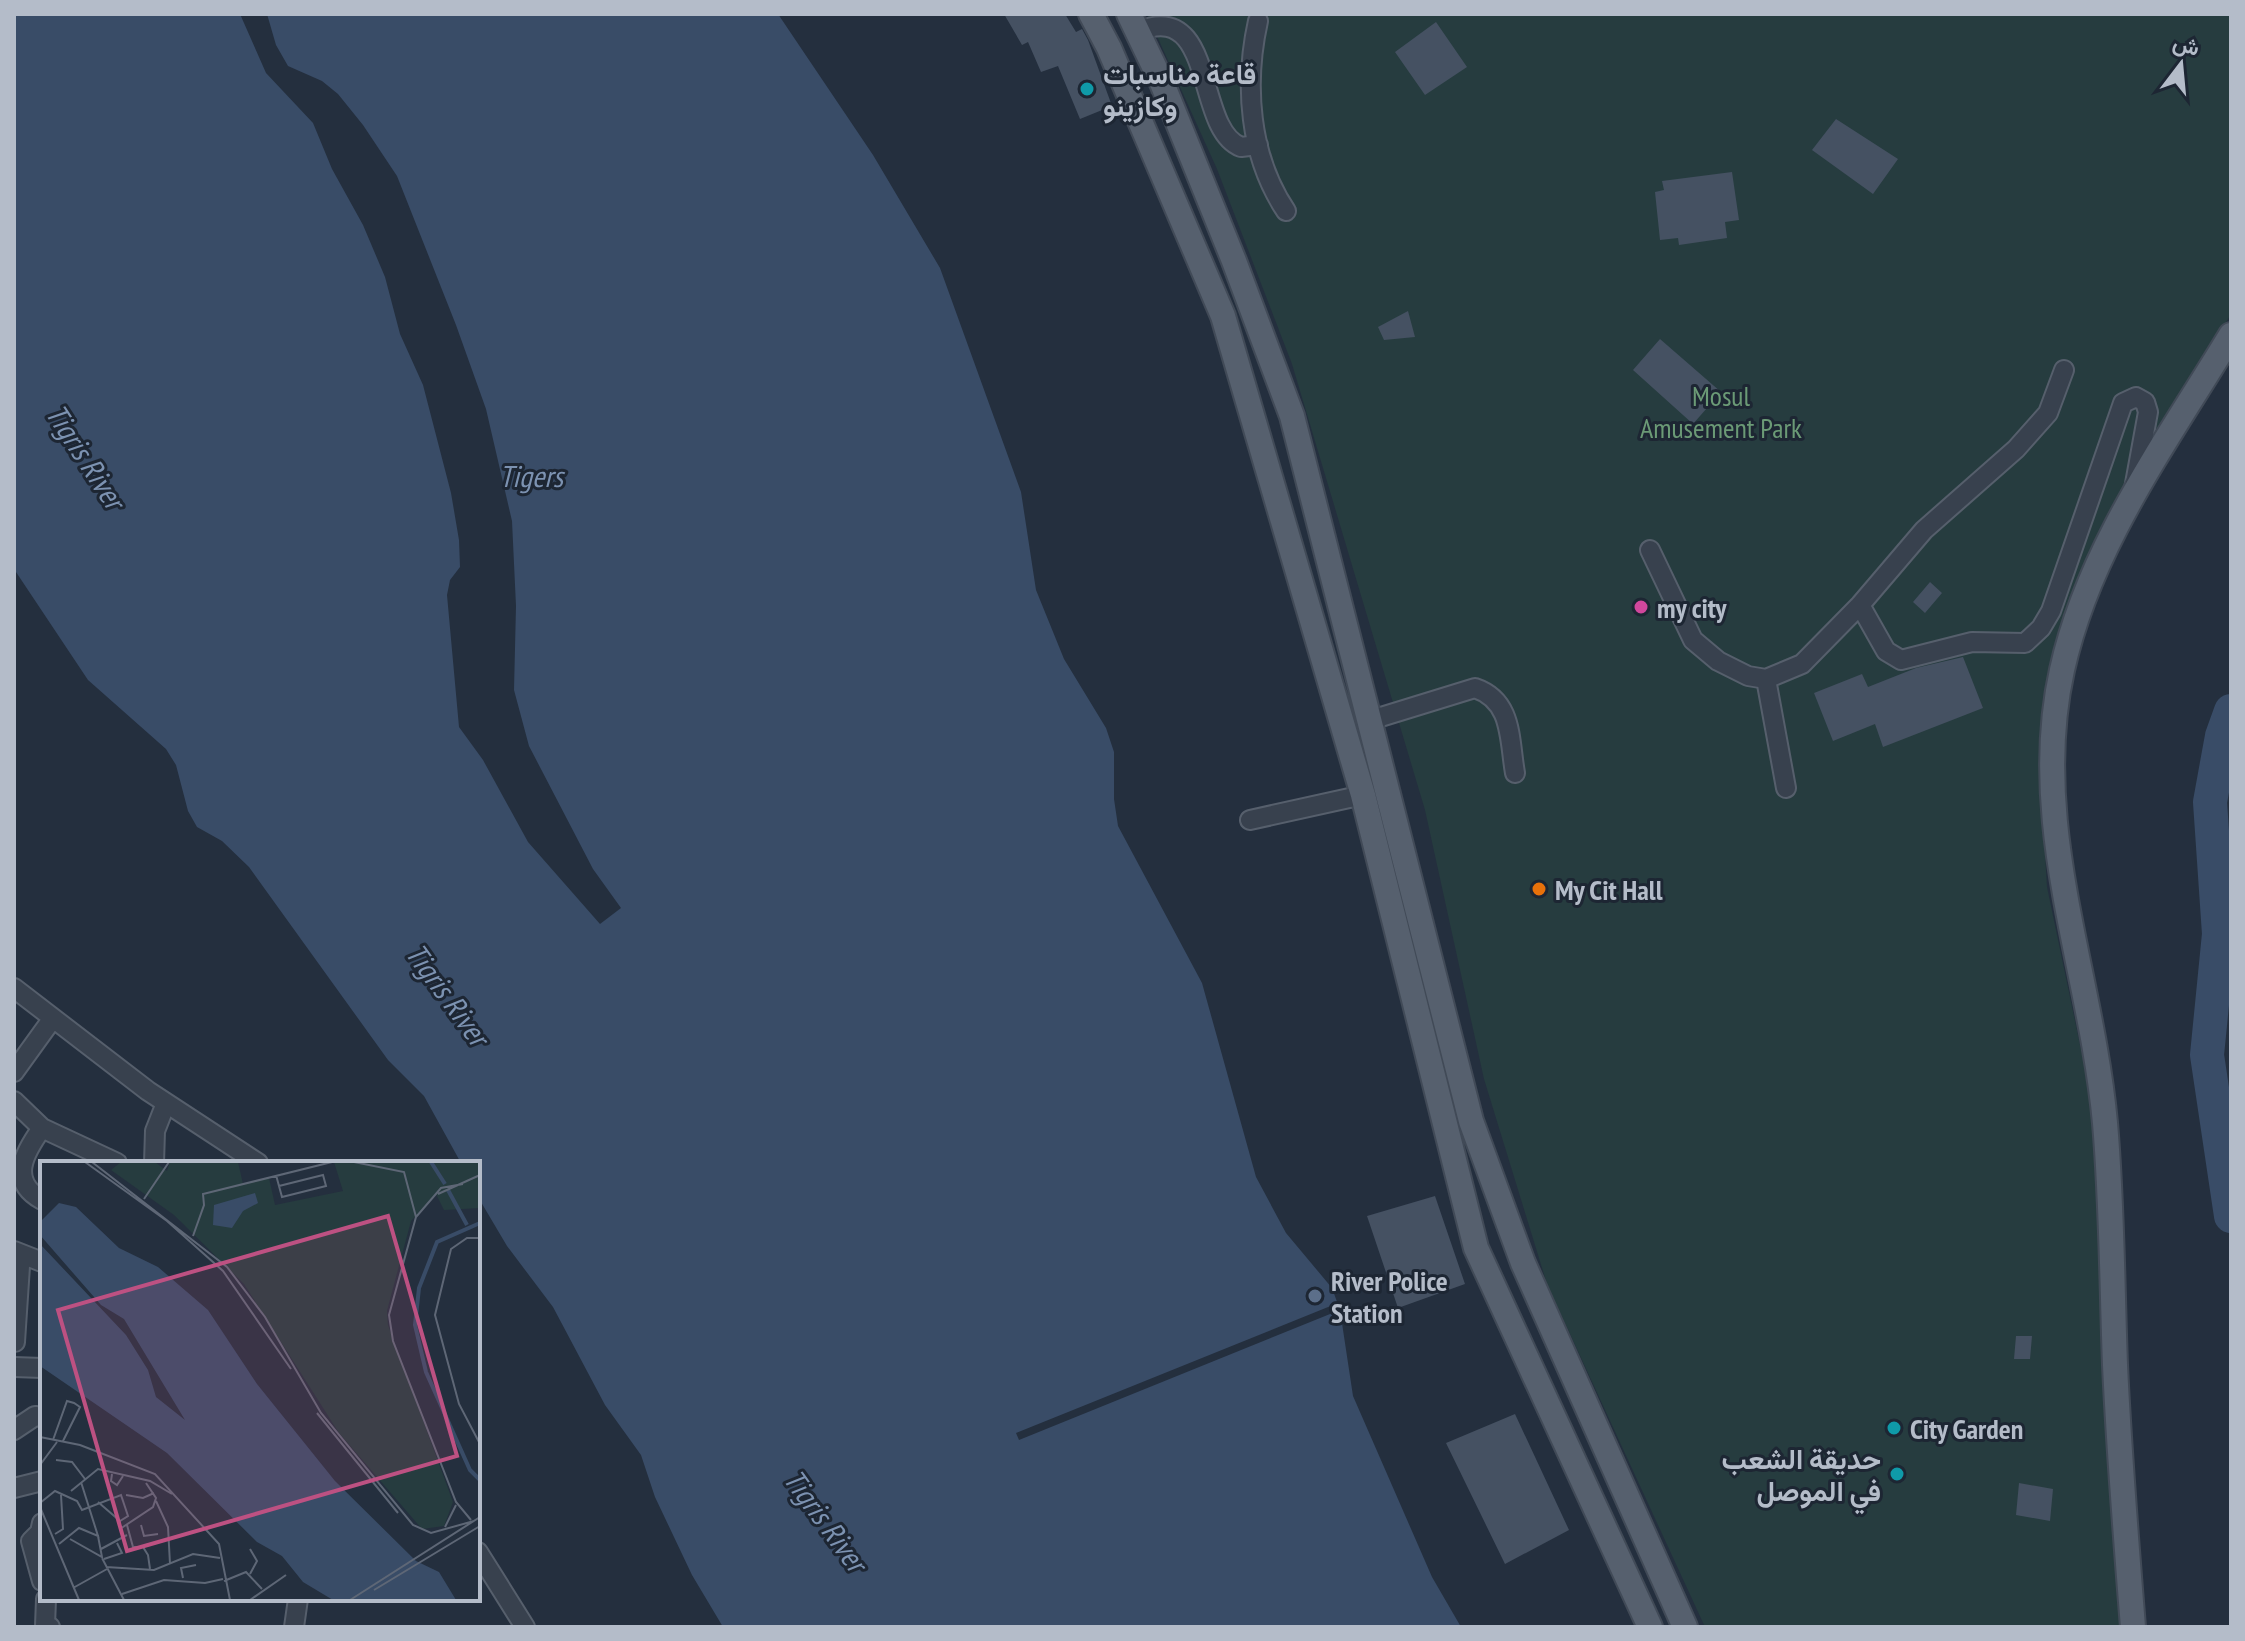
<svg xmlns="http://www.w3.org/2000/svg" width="2245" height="1641" font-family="'PT Sans Narrow',Vazirmatn,sans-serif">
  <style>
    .green { fill: #263c3f }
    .water { fill: #394c67 }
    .pier { fill: #242f3e }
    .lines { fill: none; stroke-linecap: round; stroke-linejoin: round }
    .river { stroke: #394c67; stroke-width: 34 }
    .building { fill: #455162 }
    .minor-casing { stroke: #565f6c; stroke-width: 22 }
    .major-casing { stroke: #414a57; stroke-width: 28 }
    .minor { stroke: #38414e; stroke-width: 18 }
    .major { stroke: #56606e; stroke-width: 24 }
    .culture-dot { fill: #0f9aa8; stroke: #1d2633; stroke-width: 3 }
    .hotel-dot { fill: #d1479c; stroke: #1d2633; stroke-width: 3 }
    .food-dot { fill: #e8710a; stroke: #1d2633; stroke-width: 3 }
    .service-dot { fill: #5c6f8a; stroke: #1d2633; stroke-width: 3 }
    .labels { text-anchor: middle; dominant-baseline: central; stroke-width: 6; stroke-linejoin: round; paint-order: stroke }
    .poi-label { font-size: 28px; font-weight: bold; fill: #b4bcc9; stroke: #1d2633; text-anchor: start }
    .park-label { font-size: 28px; fill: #6b9a76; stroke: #1d2633 }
    .water-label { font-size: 30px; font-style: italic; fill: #7c92b1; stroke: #1d2633 }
    .inset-river { fill: none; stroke: #394c67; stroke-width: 4 }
    .inset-road { fill: none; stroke: #5e6776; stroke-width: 2 }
    .view { fill: #bd5182; fill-opacity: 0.15; stroke: #bd5182; stroke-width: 4 }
    .inset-edge { fill: none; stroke: #b4bcc9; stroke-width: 4 }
  </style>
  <rect width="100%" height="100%" fill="#242f3e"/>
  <!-- green -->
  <path class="green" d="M1147,14h1084v300l-125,209 -65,264 6,100 49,234 29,506h-420l-158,-343 -63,-205 -59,-269 -133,-446 -75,-195z"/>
  <!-- water -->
  <path class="water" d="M14,14h764l95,141 67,113 81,224 15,98 28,69 42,69 8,24v47l4,27 84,157 54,194 30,56 46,55 8,22 13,86 79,181 29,50h-738l-31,-52 -37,-78 -14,-42 -36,-50 -52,-98 -46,-61 -29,-49v-34h-17l-37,-67 -36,-36 -139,-193 -27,-26 -25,-14 -9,-16 -12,-46 -10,-16 -78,-69 -74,-111z"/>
  <!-- pier -->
  <path class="pier" d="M240,14h27l9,31 12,21 34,15 16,13 25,31 34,51 59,149 30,84 26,112 4,85 -2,84 15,56 64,123 28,39 -21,16 -72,-82 -45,-82 -24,-33 -12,-132 3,-15 10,-13 -1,-27 -8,-47 -28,-108 -23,-51 -15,-57 -22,-52 -31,-56 -19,-46 -47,-50z
    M1338,1303l2,7 -321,130 -3,-7z"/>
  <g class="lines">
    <!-- river -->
    <path class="river" d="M2231,711l-9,25 -12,66 9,132 -12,121 24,161"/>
  </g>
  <!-- building -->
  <path class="building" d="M1004,14h61l11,18 6,-3 6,11 24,66 -32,13 -22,-53 -17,6 -13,-30 -6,3z
    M1436,22l31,45 -42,28 -30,-43z
    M1836,119l62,40 -25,35 -61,-44z
    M1732,172l7,48 -14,2 2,16 -48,7 -1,-7 -18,2 -5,-48 9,-2 -2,-9z
    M1408,311l7,26 -31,3 -6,-13z
    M1660,339l61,53 -28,32 -60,-54z
    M1930,582l12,11 -17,20 -12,-11z
    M1963,657l20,51 -100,39 -8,-23 -42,17 -19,-48 48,-19 6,13 48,-19z
    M1435,1196l30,88 -67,24 -31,-92z
    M2016,1336h16l-2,23h-16z
    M1515,1414l54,116 -64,34 -59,-121z
    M2019,1483l34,6 -3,32 -34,-6z"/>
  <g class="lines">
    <defs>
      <path id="minor" d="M1258,21c-14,63 -9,135 28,190
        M1139,31c78,-31 55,98 102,116l17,-2
        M1650,550l43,90 25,21 30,15 18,3 36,-15 58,-59 64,-75 92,-81 32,-36 16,-43
        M1860,605l26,46 15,9 71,-18 53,1 16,-15 10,-17 72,-208 13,-6 9,5 3,10 -14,77
        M1766,679l20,109
        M1371,720l104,-32c38,13 34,51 40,85
        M1250,820l113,-25
        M14,988l134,103 110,72
        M14,1072l39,-54
        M14,1101l28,27 75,35
        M154,1163l1,-32 11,-28
        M42,1200c-34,-19 -18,-47 0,-72
        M14,1251l28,11
        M15,1342l5,-76
        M14,1367l28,1
        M14,1430l21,-14 7,1
        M14,1488l28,-7
        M42,1523l-2,9 -9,9 11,40
        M478,1552l47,75
        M46,1599l-1,27 5,1
        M294,1627l4,-28"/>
      <path id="major" d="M1091,14l18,34 114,268 140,479 113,453 174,379
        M1129,14l33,69 72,178 58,155 179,705 52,142 162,364
        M2133,1627c-7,-87 -14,-175 -18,-262 -3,-81 -3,-162 -10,-242 -14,-153 -77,-299 -43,-453 27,-123 105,-229 169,-335"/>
    </defs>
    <!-- minor casing -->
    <use href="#minor" class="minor-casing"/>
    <!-- major casing -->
    <use href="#major" class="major-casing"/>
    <!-- minor -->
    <use href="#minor" class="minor"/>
    <!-- major -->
    <use href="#major" class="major"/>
  </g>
  <!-- markers -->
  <g class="culture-dot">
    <circle cx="1087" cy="89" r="8"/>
    <circle cx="1894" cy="1428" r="8"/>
    <circle cx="1897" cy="1474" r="8"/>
  </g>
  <circle class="hotel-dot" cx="1641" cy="607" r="8"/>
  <circle class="food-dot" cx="1539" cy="889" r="8"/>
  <circle class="service-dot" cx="1315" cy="1296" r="8"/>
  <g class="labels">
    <!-- poi labels -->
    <g class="poi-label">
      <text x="1103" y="73">قاعة مناسبات<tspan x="1103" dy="32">وكازينو</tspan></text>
      <text x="1657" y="607">my city</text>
      <text x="1555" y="889">My Cit Hall</text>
      <text x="1331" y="1280">River Police<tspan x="1331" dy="32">Station</tspan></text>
      <text x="1910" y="1428">City Garden</text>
      <text x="1881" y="1458" text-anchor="end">حديقة الشعب<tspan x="1881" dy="32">في الموصل</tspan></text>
    </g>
    <!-- park labels -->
    <g class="park-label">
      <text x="1721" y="395">Mosul<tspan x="1721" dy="32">Amusement Park</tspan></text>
    </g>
    <!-- water labels -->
    <g class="water-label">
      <text transform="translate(86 456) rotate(57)">Tigris River</text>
      <text x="531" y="475">Tigers</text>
      <text transform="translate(448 994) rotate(54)">Tigris River</text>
      <text transform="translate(826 1520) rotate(54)">Tigris River</text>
    </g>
  </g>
  <!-- overview -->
  <g transform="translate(40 1161)">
    <rect width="440" height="440" fill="#242f3e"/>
    <path d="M81,1h34l12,9 3,-9h68l5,22 26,-6 6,27 68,-14 -9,-29h146v46l-36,2 -8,-16 -25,27 -24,90 1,14 65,177 -9,24 -22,3 -83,-96 -95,-149 -70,-69 -63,-45z" fill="#263c3f"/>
    <path d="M215,32l3,10 -15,8 -11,17 -19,-3 1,-20zM19,42l17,4 43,41 39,19 50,43 49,74 78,97 81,80 23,11 17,28h-123l-30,-18 -21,-26 -25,-14 -90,-89 -127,-87v-144z" fill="#394c67"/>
    <path d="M0,74l61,70 23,14 61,101 -29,-23 -8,-27 -22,-35 -86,-91z" fill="#242f3e"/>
    <path class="inset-river" d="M391,1l14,22M408,29l19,35M440,62l-43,19 -18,46 -4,37 11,47 44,98 10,10"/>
    <path class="inset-road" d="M45,1l82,59 56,50 68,98M52,1l135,105 38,50 56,96 92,112 18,8 43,-12M314,1l50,10 12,45M236,14l6,22 44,-11 -3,-11 -44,11M423,23l-22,4 -25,29 -27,98 4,26 63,161 15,18M398,33l42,-19M104,38l25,-37M153,75l11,-31 -1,-11 129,-32M440,77h-13l-16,11 -16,66 24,89 21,40M277,252l81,100M0,276l40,8 75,29 64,70 11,56M13,279l14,-39 7,2 6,4 -17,34M16,299l16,2 13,17M0,304l17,-23M72,313l-1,7 6,4 6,-9M31,330l27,-22 52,12 22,13M86,334l17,3 11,-5M116,340l12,26 2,37M58,341l22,19M0,342l15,-12 22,10 5,9 39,-15 7,21 -8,5M0,346l39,93M80,360v8l33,-22 3,-9 -10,-15M87,364l6,22h10l5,8 2,14M101,364l3,11 14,-2M405,366l11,-22M15,373l8,-5 -2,-34M30,378l32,18 -4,-21M19,383l20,-16 19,8 -17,-54M61,388l26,-14M210,388l7,12 -7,13M62,397l22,42M64,398l18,-6 -5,-10M66,406l48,3 39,-16 27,4M143,417l-2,-10 15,-3M184,420l22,-9 16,17M33,427l34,-19M334,429l106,-64M82,433l42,-14 41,3 18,-4M210,439l36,-25M310,439l130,-83"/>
    <path class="view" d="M348,55l69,240 -330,95 -69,-241z"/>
    <rect width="440" height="440" class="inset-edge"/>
  </g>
  <!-- border -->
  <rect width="2245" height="1641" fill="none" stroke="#b4bcc9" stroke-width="32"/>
  <!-- north arrow -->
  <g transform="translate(2181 64) rotate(16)" stroke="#1d2633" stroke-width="6" paint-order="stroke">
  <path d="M0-6L14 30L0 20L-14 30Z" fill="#b4bcc9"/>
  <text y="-12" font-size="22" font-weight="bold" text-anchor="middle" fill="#b4bcc9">ش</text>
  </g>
</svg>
